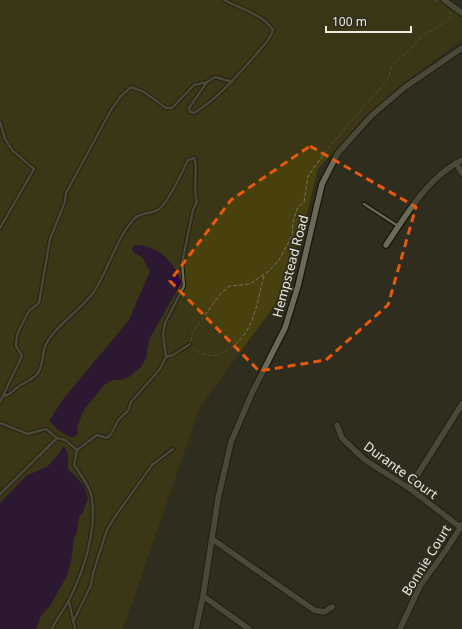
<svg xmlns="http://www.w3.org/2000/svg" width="462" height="629" font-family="'Noto Sans',sans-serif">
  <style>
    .green { fill: #49410d }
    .water { fill: #290049 }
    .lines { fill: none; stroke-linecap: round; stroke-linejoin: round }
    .lane-casing { stroke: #171507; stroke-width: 4.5 }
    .street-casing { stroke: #171507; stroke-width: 8 }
    .path { stroke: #737265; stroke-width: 1; stroke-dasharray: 4 2; stroke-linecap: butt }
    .lane { stroke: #6b6958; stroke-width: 2.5 }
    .street { stroke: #6b6958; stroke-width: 5.5 }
    .marked { fill: none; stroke: #e8590c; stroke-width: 3; stroke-dasharray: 8 5; stroke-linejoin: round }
    .labels { text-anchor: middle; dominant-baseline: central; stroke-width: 4; stroke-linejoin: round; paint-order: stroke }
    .street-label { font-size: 13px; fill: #ecebe2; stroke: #2f2d1e }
  </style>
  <rect width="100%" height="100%" fill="#2f2d1e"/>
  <!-- green -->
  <path class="green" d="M0,0h438l24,17v23l-58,43 -86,85 -16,66 -27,71 -75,102 -77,222h-123z"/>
  <!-- water -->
  <path class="water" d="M136,245c21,0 41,18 45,38l-32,57 -3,18 -4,8 -13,11 -8,3h-8l-9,5 -20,25 -7,16 1,8 -6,4 -14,-8 -9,-9 15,-23 65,-78 21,-49 -8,-14 -9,-5 -1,-4z
    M62,447l4,2 2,7v13l16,16 4,14 -5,13 -4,5 -2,15 -3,7 -3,23 -4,14 -17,30 -9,10 -5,13h-36v-126l26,-27 22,-10 13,-15z"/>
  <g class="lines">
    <defs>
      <path id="lane" d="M224,0c17,9 38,14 49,30 -3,11 -13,19 -20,28 -19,21 -35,40 -59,55l-4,-1 -1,-4 18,-26 8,-5 17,5
        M0,122l5,17 7,11 22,19 -34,59
        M364,204l34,22
        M166,357l7,-2 17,-11
        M0,402l22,-46 -6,-10 1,-11 7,-15 5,-9 10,-8 11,-64 15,-37 1,-9 45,-83 9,-13 11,-10 13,5 22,16h6l22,-23 13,-3
        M0,423l28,11 18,-5 11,9 8,2 12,10 20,-15 10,3 4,-4 8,-15 9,-8 3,-9 29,-33 6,-12 -3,-23 2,-11 19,-37 -2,-23 11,-53 4,-9c-5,-13 2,-37 -3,-43l-6,2c-6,12 -19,42 -29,49 -8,6 -18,2 -25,10 -19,21 -25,51 -41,74 -13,18 -37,32 -47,51 -5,11 -2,26 -12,33 -5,4 -11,6 -16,10 -6,4 -7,8 -15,9
        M0,494l57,-56
        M69,601l6,28
        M74,620l17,-35 2,-12 14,-43 7,-12 38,-53 21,-16
        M52,629c4,-10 12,-19 17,-29 15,-29 29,-73 22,-106 -3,-11 -11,-20 -17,-29l3,-15"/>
      <path id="street" d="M444,0l18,13
        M456,163l6,10
        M386,245c21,-31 42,-68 76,-85
        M337,425l5,13 23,22 44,28 51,39
        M409,488l53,-84
        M212,539l102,71 10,2 8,-5
        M203,596l46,33
        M196,629l7,-33 15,-97 13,-57 21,-49 33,-65 13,-42 24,-102 16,-31 33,-37 34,-29 57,-39
        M400,629l20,-43 26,-36 16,-25"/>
    </defs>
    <!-- lane casing -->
    <use href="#lane" class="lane-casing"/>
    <!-- street casing -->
    <use href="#street" class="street-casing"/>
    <!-- path -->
    <path class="path" d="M426,0h3
      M434,0l5,2
      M191,341l1,-8 29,-40 9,-7 20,-2 19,-13 10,-11 14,-26 -1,-5 2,-11 3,-9 7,-7 4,-26 21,-29 60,-69c1,-15 9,-18 19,-27 5,-4 8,-10 13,-14 11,-8 22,-12 31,-21l-2,-4
      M192,347c21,20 45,1 57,-20 7,-14 11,-36 15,-51"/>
    <!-- lane -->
    <use href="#lane" class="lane"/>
    <!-- street -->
    <use href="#street" class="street"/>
  </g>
  <!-- marked area -->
  <path d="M0 0H462V629H0ZM310,146l106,61 -28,98 -62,55 -67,11 -89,-90 61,-81z" fill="#2f2d1e" fill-opacity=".55" fill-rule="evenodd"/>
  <path class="marked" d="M310,146l106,61 -28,98 -62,55 -67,11 -89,-90 61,-81z"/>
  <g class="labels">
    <!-- street labels -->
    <g class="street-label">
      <text transform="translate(290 266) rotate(-75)">Hempstead Road</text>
      <text transform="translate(401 470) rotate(36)">Durante Court</text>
      <text transform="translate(426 560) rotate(-58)">Bonnie Court</text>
    </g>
  </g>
  <!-- scale -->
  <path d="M326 26v6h85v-6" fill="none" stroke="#ecebe2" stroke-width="2"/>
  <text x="332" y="26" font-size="12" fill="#ecebe2" stroke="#2f2d1e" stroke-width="3" paint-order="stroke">100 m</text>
</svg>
